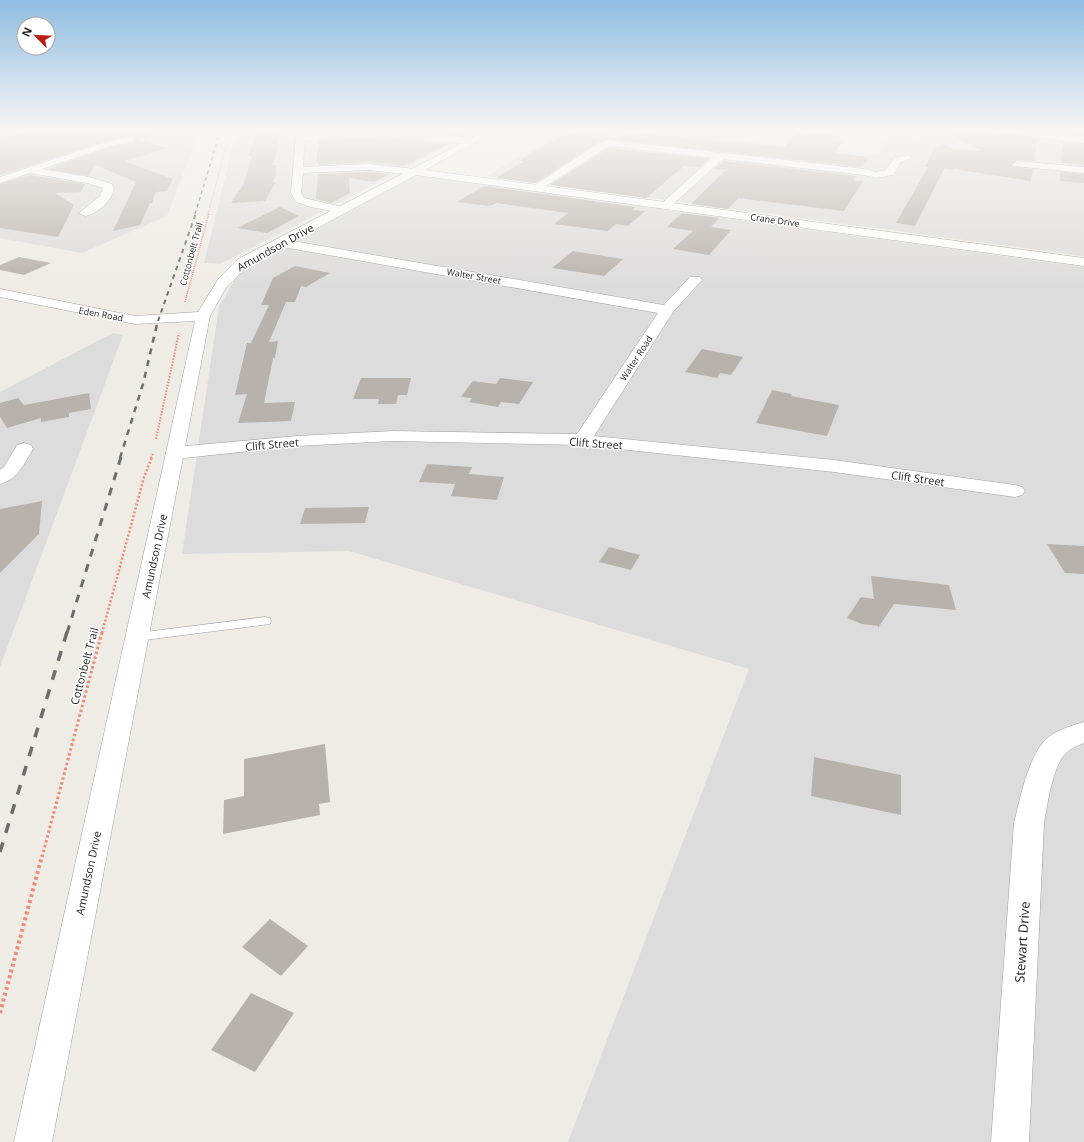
<svg xmlns="http://www.w3.org/2000/svg" width="1084" height="1142" font-family="'Open Sans',sans-serif">
  <style>
    .residential { fill: #dddcdc }
    .building { fill: #b8b2ac }
    .lines { fill: none; stroke-linecap: round; stroke-linejoin: round }
    .service-casing { stroke: #a0a0a0; stroke-width: 1 }
    .minor-casing { stroke: #a0a0a0; stroke-width: 1 }
    .tertiary-casing { stroke: #a0a0a0; stroke-width: 1 }
    .path-far5 { stroke: #ec8c7a; stroke-width: 1; stroke-dasharray: 1 1; stroke-linecap: butt }
    .path-far4 { stroke: #ec8c7a; stroke-width: 1.5; stroke-dasharray: 1 1; stroke-linecap: butt }
    .path-far3 { stroke: #ec8c7a; stroke-width: 2; stroke-dasharray: 1.5 1.5; stroke-linecap: butt }
    .path-far2 { stroke: #ec8c7a; stroke-width: 2.5; stroke-dasharray: 2 2; stroke-linecap: butt }
    .path-far1 { stroke: #ec8c7a; stroke-width: 3; stroke-dasharray: 2.5 2.5; stroke-linecap: butt }
    .path { stroke: #ec8c7a; stroke-width: 4; stroke-dasharray: 3 3; stroke-linecap: butt }
    .service { fill: #fff; fill-rule: evenodd }
    .minor { fill: #fff; fill-rule: evenodd }
    .tertiary { fill: #fff; fill-rule: evenodd }
    .rail-far4 { stroke: #6d6d6d; stroke-width: 1.5; stroke-dasharray: 3.5 3.5; stroke-linecap: butt }
    .rail-far3 { stroke: #6d6d6d; stroke-width: 2; stroke-dasharray: 4.5 4.5; stroke-linecap: butt }
    .rail-far2 { stroke: #6d6d6d; stroke-width: 2.5; stroke-dasharray: 6 6; stroke-linecap: butt }
    .rail-far1 { stroke: #6d6d6d; stroke-width: 3; stroke-dasharray: 8 8; stroke-linecap: butt }
    .rail { stroke: #6d6d6d; stroke-width: 3.5; stroke-dasharray: 10 10; stroke-linecap: butt }
    .labels { text-anchor: middle; dominant-baseline: central; stroke-width: 3; stroke-linejoin: round; paint-order: stroke }
    .far-street-label { font-size: 9px; fill: #1f1f1f; stroke: #fff }
    .street-label { font-size: 11px; fill: #1f1f1f; stroke: #fff }
    .near-street-label { font-size: 13px; fill: #1f1f1f; stroke: #fff }
  </style>
  <rect width="100%" height="100%" fill="#efece6"/>
  <!-- residential -->
  <path class="residential" d="M0,129h200l-33,87 -85,37 -82,-15z
    M237,129h245l-262,135 -16,-1z
    M565,129h58l255,26 12,-19 29,3 4,-10h161v127l-597,-80z
    M418,176l666,91v875h-516l181,-473 -400,-118 -167,3 37,-247 18,-31 21,-15 155,-84z
    M113,333l10,2 -123,332v-275z"/>
  <!-- building -->
  <path class="building" d="M39,129h111l1,7 -15,4v-4l-4,-1 -26,6 -106,34v-35z
    M259,129h23l-6,20 2,-1 -5,17h4l-2,8h2l-4,9h3l-11,19 -34,2 12,-18 9,-29h-4z
    M321,129h55l-56,3z
    M393,129h81l-12,6z
    M940,129h47l5,4 45,6 -3,22 -17,-1 -6,4 2,3 20,2 -2,12 -77,-12v1l-10,-1 -29,57 -19,-3 32,-56h-3l10,-21 5,1 2,-4 8,5 32,3z
    M602,130l16,9 11,-7 101,11 2,-1 52,5 14,-15 35,4 -3,4 12,2 -8,11 35,4 -7,10 -253,-28 -11,3 -63,41 -39,-5 28,-17h-5l28,-17 30,-12z
    M1064,130l20,1v4l-20,-2z
    M387,138l62,6 -45,22 -36,-4 -49,3v-2h-3l3,-22z
    M136,140l33,8 -45,13 49,18 -6,12 -11,1 -4,11h-2l-10,22 -27,6 23,-49 -41,-17 -6,11 -41,-7 63,-22 24,-5z
    M1063,142l21,2v21l-23,-2z
    M609,148l100,11 -10,8 -15,-1 -38,32 -96,-13z
    M724,161l133,15 -3,4 9,1 -19,30 -106,-13 -10,11 -37,-5 35,-34 -12,-1z
    M368,172l22,2 -16,8 -25,-4 1,15 -19,10 -15,-4 2,-25z
    M1060,172l24,2v9l-24,-2z
    M30,175l55,9 -4,8 -26,1 19,12 -16,32 -58,-9v-44z
    M484,186l152,21 -4,3 13,1 -17,15 -12,-2 -8,7 -54,-7 14,-11 -72,-10 -6,3 -33,-4z
    M280,207l19,9 -32,17 -30,-5z
    M682,213l37,5 -8,9 20,3 -22,25 -36,-6 20,-18 -26,-4z
    M573,251l50,8 -19,17 -52,-8z
    M19,257l32,6 -27,12 -24,-5v-5z
    M295,266l35,7 -24,14 -5,-1 -6,16h-9l-17,40 9,-1 -3,17h-2l-9,45 31,-1 -4,19 -53,2 9,-29 -12,1 12,-52h4l18,-38h-8l12,-27z
    M702,349l41,8 -12,18 -11,-2 -3,5 -32,-6z
    M361,378h50l-4,17h-9l-2,9h-18l1,-5h-26z
    M500,378l33,4 -14,22 -18,-2 -3,5 -29,-5 3,-4 -11,-1 12,-16 23,3z
    M772,390l20,4 -1,2 48,9 -12,31 -71,-13z
    M89,393l2,16 -22,4v4l-28,5v-4l-34,10 -7,-11v-14l18,-5 6,7z
    M427,464l45,3 -3,7 35,3 -7,23 -46,-4 4,-12 -36,-2z
    M42,501l-3,33 -39,39v-64z
    M369,507l-4,16 -65,1 5,-16z
    M1047,544l37,2v28l-19,-1z
    M609,547l31,8 -9,15 -32,-8z
    M871,576l78,9 7,25 -62,-6 -16,24v-2l-16,-2 -15,-6 14,-21 13,2z
    M325,744l5,58 -11,2 1,11 -97,19 1,-34 20,-4v-37z
    M814,757l87,18v40l-90,-19z
    M270,919l38,27 -27,30 -39,-29z
    M251,993l43,20 -39,59 -44,-22z"/>
  <g class="lines">
    <defs>
      <path id="service" d="M265,617l5,1 1,3 -1,3 -133,17 -5,-1 -2,-3 2,-3 5,-1z"/>
      <path id="minor" d="M7,129h13l-20,8v-6z
        M297,129h8v5l82,-4 86,8 5,3 -5,3 -86,-8 -82,4 -2,27 65,-3 47,5 5,3 -5,3 -47,-5 -65,3 -2,20 3,5 43,10 2,2 -6,3 -32,-6 -15,-5 -5,-9z
        M988,129h27l69,8v6l-92,-11z
        M132,136l3,1v4l-24,5 -69,23 47,8 23,7 2,6c-4,12 -17,24 -29,26l-6,-3 21,-17 3,-8 -16,-5 -57,-10 -30,10v-6l106,-35z
        M609,140l256,29 11,3 10,-2 9,-12 12,-3 5,3 -11,4 -8,13 -17,3 -12,-3 -141,-16 -53,48h-8l-2,-2 2,-2 50,-45 -103,-12 -68,43 -4,1 -5,-3 67,-44z
        M1017,161l67,6v6l-71,-7 -1,-2z
        M281,239l383,66 26,-28h10l2,3 -29,32 -79,124 240,24 181,25 7,2 3,4 -3,4 -7,2 -181,-25 -252,-27 -189,-4 -96,5 -122,13 -7,-2 -2,-4 2,-4 7,-2 122,-11 96,-5 184,3 81,-121 -381,-67 -2,-3 2,-3z
        M24,443l7,2 2,4c-9,15 -15,30 -33,35v-14l4,-3 13,-22z
        M1084,722v21c-6,2 -12,5 -17,9 -15,14 -19,51 -23,71l-15,319h-38l23,-319c6,-24 15,-72 36,-87 10,-7 23,-11 34,-14z"/>
      <path id="tertiary" d="M489,129h11l-75,41 659,88v8l-668,-91 -168,90 -22,23 -16,28 -158,826h-38l181,-821 -60,3 -135,-27v-8l135,27 63,-4 21,-34 19,-19z"/>
    </defs>
    <!-- service casing -->
    <use href="#service" class="service-casing"/>
    <!-- minor casing -->
    <use href="#minor" class="minor-casing"/>
    <!-- tertiary casing -->
    <use href="#tertiary" class="tertiary-casing"/>
    <!-- path-far5 -->
    <path class="path-far5" d="M208,214l23,-85"/>
    <!-- path-far4 -->
    <path class="path-far4" d="M185,302l24,-89"/>
    <!-- path-far3 -->
    <path class="path-far3" d="M156,439l23,-106
      M151,458l2,-4"/>
    <!-- path-far2 -->
    <path class="path-far2" d="M102,633l42,-156 8,-20"/>
    <!-- path-far1 -->
    <path class="path-far1" d="M42,857l60,-225"/>
    <!-- path -->
    <path class="path" d="M0,1013l42,-157"/>
    <!-- service -->
    <use href="#service" class="service"/>
    <!-- minor -->
    <use href="#minor" class="minor"/>
    <!-- tertiary -->
    <use href="#tertiary" class="tertiary"/>
    <!-- rail-far4 -->
    <path class="rail-far4" d="M195,214l26,-85"/>
    <!-- rail-far3 -->
    <path class="rail-far3" d="M158,321l38,-108"/>
    <!-- rail-far2 -->
    <path class="rail-far2" d="M120,458l23,-74 15,-64"/>
    <!-- rail-far1 -->
    <path class="rail-far1" d="M67,633l54,-176"/>
    <!-- rail -->
    <path class="rail" d="M0,852l67,-220"/>
  </g>
  <!-- sky -->
  <linearGradient id="sky" x2="0" y2="1"><stop stop-color="#8fbde2"/><stop offset="0.45" stop-color="#f8f6f4"/><stop offset="1" stop-color="#f8f6f4" stop-opacity="0"/></linearGradient>
  <rect width="1084" height="289" fill="url(#sky)"/>
  <g class="labels">
    <!-- far-street labels -->
    <g class="far-street-label">
      <text transform="translate(775 220) rotate(8)">Crane Drive</text>
      <text transform="translate(191 254) rotate(-75)">Cottonbelt Trail</text>
      <text transform="translate(474 276) rotate(10)">Walter Street</text>
      <text transform="translate(101 314) rotate(10)">Eden Road</text>
      <text transform="translate(636 358) rotate(-57)">Walter Road</text>
    </g>
    <!-- street labels -->
    <g class="street-label">
      <text transform="translate(275 247) rotate(-29)">Amundson Drive</text>
      <text transform="translate(596 443) rotate(4)">Clift Street</text>
      <text transform="translate(272 444) rotate(-5)">Clift Street</text>
      <text transform="translate(918 478) rotate(8)">Clift Street</text>
      <text transform="translate(154 556) rotate(-78)">Amundson Drive</text>
      <text transform="translate(84 666) rotate(-75)">Cottonbelt Trail</text>
      <text transform="translate(88 873) rotate(-78)">Amundson Drive</text>
    </g>
    <!-- near-street labels -->
    <g class="near-street-label">
      <text transform="translate(1022 942) rotate(-86)">Stewart Drive</text>
    </g>
  </g>
  <!-- north arrow -->
  <g transform="translate(36 36) rotate(294)"><circle r="19" fill="#ffffff" stroke="#a5a5a5"/>
  <path d="M0-3L7 15L0 10L-7 15Z" fill="#ba1d14"/>
  <text y="-6" font-size="11" font-weight="bold" text-anchor="middle" fill="#1f1f1f">N</text>
  </g>
</svg>
